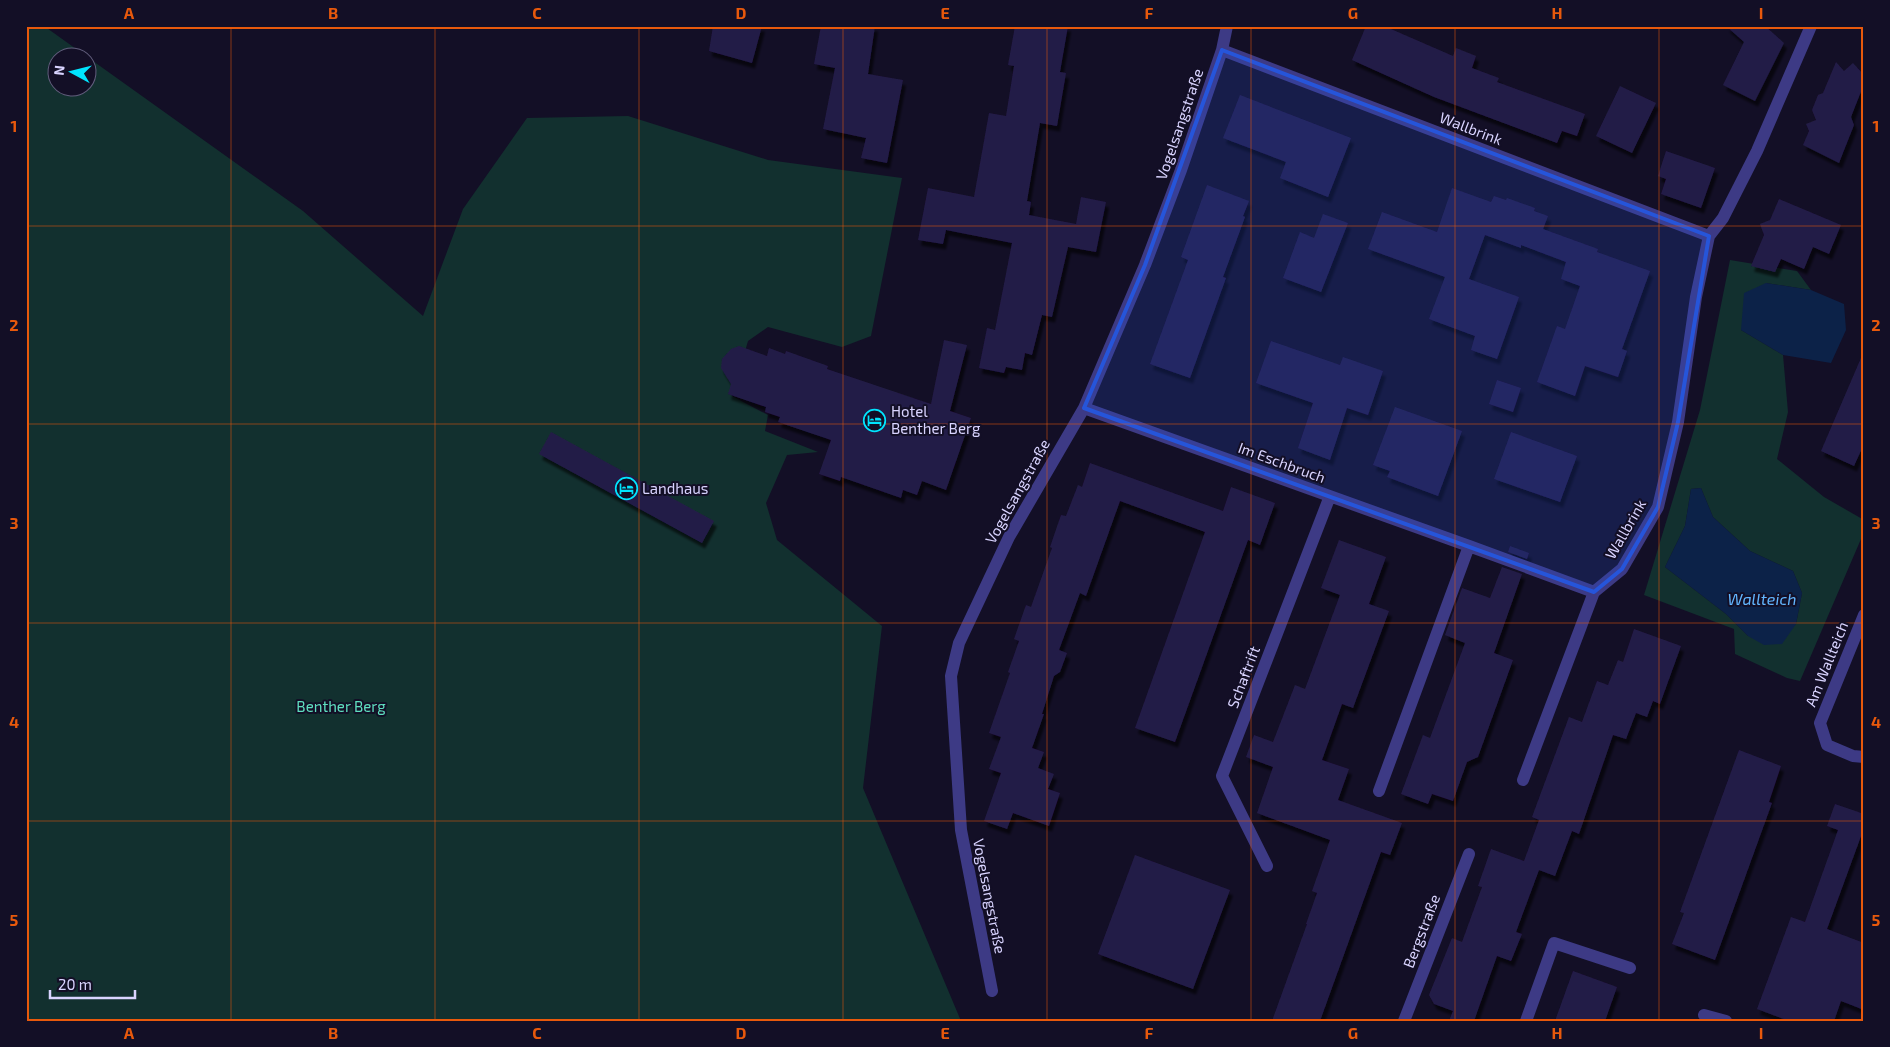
<svg xmlns="http://www.w3.org/2000/svg" width="1890" height="1047" font-family="'Exo 2',sans-serif">
  <style>
    .green { fill: #12302f; fill-rule: evenodd }
    .water { fill: #0c2248 }
    .building { fill: #241b47; filter: url(#shadow) }
    .lines { fill: none; stroke-linecap: round; stroke-linejoin: round }
    .minor { stroke: #3d3a85; stroke-width: 12 }
    .marked { fill: #2655da; fill-opacity: 0.2; stroke: #2655da; stroke-width: 4; stroke-linejoin: round }
    .grid { fill: none; stroke: #e8590c; stroke-width: 1; stroke-opacity: 0.55 }
    .labels { text-anchor: middle; dominant-baseline: central; stroke-width: 4; stroke-linejoin: round; paint-order: stroke }
    .street-label { font-size: 15px; fill: #d9d4ff; stroke: #130f26 }
    .poi-label { font-size: 15px; fill: #d9d4ff; stroke: #130f26; text-anchor: start }
    .park-label { font-size: 15px; fill: #5fe0c0; stroke: #130f26 }
    .water-label { font-size: 16px; font-style: italic; fill: #62b6ff; stroke: #130f26 }
    .neatline { fill: none; stroke: #e8590c; stroke-width: 2 }
    .grid-label { font-size: 16px; text-anchor: middle; font-weight: bold; fill: #e8590c }
  </style>
  <defs>
    <filter id="shadow"><feDropShadow dx="3" dy="5.5" stdDeviation="1" flood-color="#0009"/></filter>
  </defs>
  <rect width="100%" height="100%" fill="#130f26"/>
  <!-- green -->
  <path class="green" d="M26,26h18l259,185 120,105 40,-107 64,-91 101,-2 140,44 134,18 -31,158 -29,11 -74,-20 -20,14 -16,55 36,19 -3,16 53,21 -31,3 -21,48 11,37 105,86 -19,162 98,233h-935zM58,58h30v30h-30z
    M1730,260l67,11 14,19 -45,-7 -25,47 42,25 5,57 -11,47 47,38 40,23v12l-64,149 -13,-3 -52,-24 -1,-25 -90,-34 56,-185zM1701,488l12,29 37,34 43,20 9,22 -6,31 -48,12 -22,-22 -61,-47 20,-41 6,-37z"/>
  <!-- water -->
  <path class="water" d="M1766,283l45,7 33,14 2,26 -15,33 -48,-8 -42,-25 3,-37z
    M1701,488l12,29 37,34 43,20 9,22 -6,31 -14,20 -18,1 -16,-9 -22,-22 -61,-47 20,-41 6,-37z"/>
  <!-- building -->
  <path class="building" d="M713,26h49l-10,37 -43,-12z
    M821,26h54l-7,48 35,6 -16,83 -26,-5 5,-20 -43,-9 12,-61 -21,-4z
    M1015,26h53l-8,46 6,1 -9,53 -17,-3 -13,78 4,1 -2,13 47,9 5,-27 25,5 -10,50 -28,-5 -16,70 -10,-2 -10,40 -7,-2 -3,17 -16,-3 -2,6 -25,-5 8,-40 8,2 17,-87 -66,-13 -3,14 -25,-4 10,-52 46,9 15,-84 17,3 8,-50 -6,-1z
    M1366,26h18l69,30 3,-8 20,8 -4,12 27,10 -2,4 88,32 -8,22 -15,-5 -5,12 -123,-46 -82,-37z
    M1726,26h39l19,17 -29,58 -32,-16 21,-43z
    M1836,62l8,9 9,-8 11,12v9l-13,33 3,8 -15,38 -36,-18 6,-14 -3,-7 10,-4 -4,-10 6,-15 5,-2z
    M1620,86l36,17 -24,50 -36,-17z
    M1240,95l111,43 -23,59 -48,-19 6,-16 -63,-24z
    M1666,151l49,17 -14,40 -40,-14 5,-15 -8,-3z
    M1207,185l42,16 -6,15 2,1 -22,60 3,1 -36,100 -40,-14 38,-104 -7,-3z
    M1452,188l39,14 3,-6 12,4 1,-2 28,10 -1,3 14,5 -5,13 55,20 -1,3 53,19 -28,78 5,2 -9,26 -33,-11 -10,30 -38,-14 20,-56 8,3 15,-43 -19,-7 5,-17 -45,-17v3l-36,-13 -16,44 50,18 -22,62 -26,-9 4,-14 -46,-17 16,-42 -77,-28 14,-37 55,20z
    M1779,199l62,26 -12,29 -16,-7 -9,22 -23,-10 -6,13 -24,-6 13,-31 -4,-11 10,-4z
    M1323,214l25,9 -27,69 -38,-14 17,-46 14,6z
    M944,340l23,5 -17,66 21,7 -25,72 -24,-9 -5,14 -14,-5 -2,8 -60,-21 -1,4 -21,-7 12,-34 -53,-18 2,-5 -15,-5 1,-5 -38,-13 3,-10 -10,-16 1,-9 9,-10 8,-3 28,10 2,-8 16,6 1,-3 42,15 -1,3 104,35z
    M1271,341l69,24 3,-8 40,14 -15,44 -21,-7 -17,52 -32,-12 15,-45 -57,-20z
    M1864,351v93l-10,22 -33,-15z
    M1497,380l24,8 -8,24 -24,-8z
    M1395,407l67,24 -24,65 -51,-19 3,-6 -17,-6z
    M551,432l163,89 -12,22 -163,-89z
    M1511,432l66,24 -17,46 -66,-23z
    M1090,463l133,48 8,-24 44,16 -15,42 -12,-5 -73,202 -40,-14 70,-196 -85,-31 -34,95 -6,-3 -21,57 8,3 -7,19 -6,4 -12,38h2l-12,34 12,4 -6,16 16,6 -6,15 12,4 -11,33 -36,-13 -6,16 -23,-8 17,-48 -12,-4 12,-32 -12,-4 21,-60 -2,-1 11,-31 -5,-2 12,-34 5,2 21,-59 -2,-1 11,-32 5,1 12,-31 4,2z
    M1339,540l47,17 -17,47 20,7 -36,97 -11,-4 -20,56 27,9 -11,31 64,23 -12,32 -9,-3 -61,169h-48l35,-97h-1l11,-31 -5,-2 18,-51 -73,-27 16,-46 -27,-10 8,-22 19,7 22,-57 10,4 35,-94 -19,-7z
    M1510,546l19,7 -2,6 -19,-7z
    M1502,567l20,7 -28,79 19,7 -35,97 -11,5 -14,39 -21,-7 -4,10 -27,-10 22,-59 7,3 35,-95 -20,-8 17,-47 28,10z
    M1634,629l47,17 -21,58 -7,-3 -6,16 -11,-4 -10,26 -13,-4 -34,99 -7,-3 -17,45 -16,-6 -23,62 6,2 -11,27 -14,-5 -23,65h-25l4,-10 -19,-7 -5,-9 23,-57 10,4 20,-55 -4,-1 13,-37 33,12 15,-41 -7,-3 37,-100 13,5 15,-41 11,4 10,-25 5,2z
    M1739,750l42,16 -12,36 3,1 -57,157 -43,-16 12,-31 -4,-1z
    M1835,804l29,10v14l-37,101 37,14v67l-23,-9 -7,20h-45l-32,-12 34,-92 14,5 33,-92 -11,-4z
    M1135,855l95,35 -37,99 -95,-35z
    M1573,971l44,16 -12,34h-50z"/>
  <g class="lines">
    <!-- minor -->
    <path class="minor" d="M1222,50l487,186 14,-18 34,-67 54,-125
      M1084,408l385,138
      M1594,592l28,-23 36,-62 20,-85 18,-125 13,-61
      M1864,615l-44,108 7,22 26,11 11,1
      M1379,791l90,-245 125,46 -71,188
      M1267,866l-45,-90 108,-280
      M992,991l-31,-161 -10,-154 8,-33 50,-106 75,-129 61,-143 36,-95 41,-120 5,-24
      M1704,1015l22,6
      M1404,1021l65,-167
      M1526,1021l28,-78 76,25"/>
  </g>
  <!-- marked area -->
  <path class="marked" d="M1222,50l487,186 -31,186 -20,85 -36,62 -28,23 -510,-184 61,-143z"/>
  <!-- grid -->
  <path class="grid" d="M231,26v995M435,26v995M639,26v995M843,26v995M1047,26v995M1251,26v995M1455,26v995M1659,26v995M26,226h1838M26,424h1838M26,623h1838M26,821h1838"/>
  <!-- icons -->
  <defs>
    <symbol id="hotel-ring" viewBox="-11 -11 22 22"><circle r="9.5" fill="#130f26" stroke="#00e5ff" stroke-width="1.5"/><path d="M-6-4.5h1.5V1H6V5H4.5V3h-9V5H-6ZM-4 0a1.8 1.8 0 1 1 3.6 0ZM.5 0V-2.5h3Q6-2.5 6 0Z" fill="#00e5ff"/></symbol>
  </defs>
  <g fill-rule="evenodd">
    <use href="#hotel-ring" x="862" y="408" width="25" height="25"/>
    <use href="#hotel-ring" x="614" y="476" width="25" height="25"/>
  </g>
  <g class="labels">
    <!-- street labels -->
    <g class="street-label">
      <text transform="translate(1179 124) rotate(-71)">Vogelsangstraße</text>
      <text transform="translate(1471 128) rotate(21)">Wallbrink</text>
      <text transform="translate(1282 462) rotate(20)">Im Eschbruch</text>
      <text transform="translate(1017 491) rotate(-61)">Vogelsangstraße</text>
      <text transform="translate(1625 529) rotate(-60)">Wallbrink</text>
      <text transform="translate(1826 664) rotate(-68)">Am Wallteich</text>
      <text transform="translate(1243 677) rotate(-69)">Schaftrift</text>
      <text transform="translate(990 896) rotate(79)">Vogelsangstraße</text>
      <text transform="translate(1421 931) rotate(-69)">Bergstraße</text>
    </g>
    <!-- poi labels -->
    <g class="poi-label">
      <text x="891" y="411">Hotel<tspan x="891" dy="17">Benther Berg</tspan></text>
      <text x="642" y="488">Landhaus</text>
    </g>
    <!-- park labels -->
    <g class="park-label">
      <text x="341" y="706">Benther Berg</text>
    </g>
    <!-- water labels -->
    <g class="water-label">
      <text x="1762" y="598">Wallteich</text>
    </g>
  </g>
  <!-- border -->
  <rect width="1890" height="1047" fill="none" stroke="#130f26" stroke-width="55"/>
  <!-- north arrow -->
  <g transform="translate(72 72) rotate(277)"><circle r="24" fill="#130f26" stroke="#625e7d"/>
  <path d="M0-4L9 19L0 12L-9 19Z" fill="#00e5ff"/>
  <text y="-8" font-size="14" font-weight="bold" text-anchor="middle" fill="#d9d4ff">N</text>
  </g>
  <!-- scale -->
  <path d="M50 990v8h85v-8" fill="none" stroke="#d9d4ff" stroke-width="2.5"/>
  <text x="58" y="990" font-size="15" fill="#d9d4ff" stroke="#130f26" stroke-width="4" paint-order="stroke">20 m</text>
  <rect x="28" y="28" width="1834" height="992" class="neatline"/>
  <g class="grid-label">
    <text x="129" y="19">A</text>
    <text x="333" y="19">B</text>
    <text x="537" y="19">C</text>
    <text x="741" y="19">D</text>
    <text x="945" y="19">E</text>
    <text x="1149" y="19">F</text>
    <text x="1353" y="19">G</text>
    <text x="1557" y="19">H</text>
    <text x="1761" y="19">I</text>
    <text x="14" y="132">1</text>
    <text x="1876" y="132">1</text>
    <text x="14" y="331">2</text>
    <text x="1876" y="331">2</text>
    <text x="14" y="529">3</text>
    <text x="1876" y="529">3</text>
    <text x="14" y="728">4</text>
    <text x="1876" y="728">4</text>
    <text x="14" y="926">5</text>
    <text x="1876" y="926">5</text>
    <text x="129" y="1039">A</text>
    <text x="333" y="1039">B</text>
    <text x="537" y="1039">C</text>
    <text x="741" y="1039">D</text>
    <text x="945" y="1039">E</text>
    <text x="1149" y="1039">F</text>
    <text x="1353" y="1039">G</text>
    <text x="1557" y="1039">H</text>
    <text x="1761" y="1039">I</text>
  </g>
</svg>
